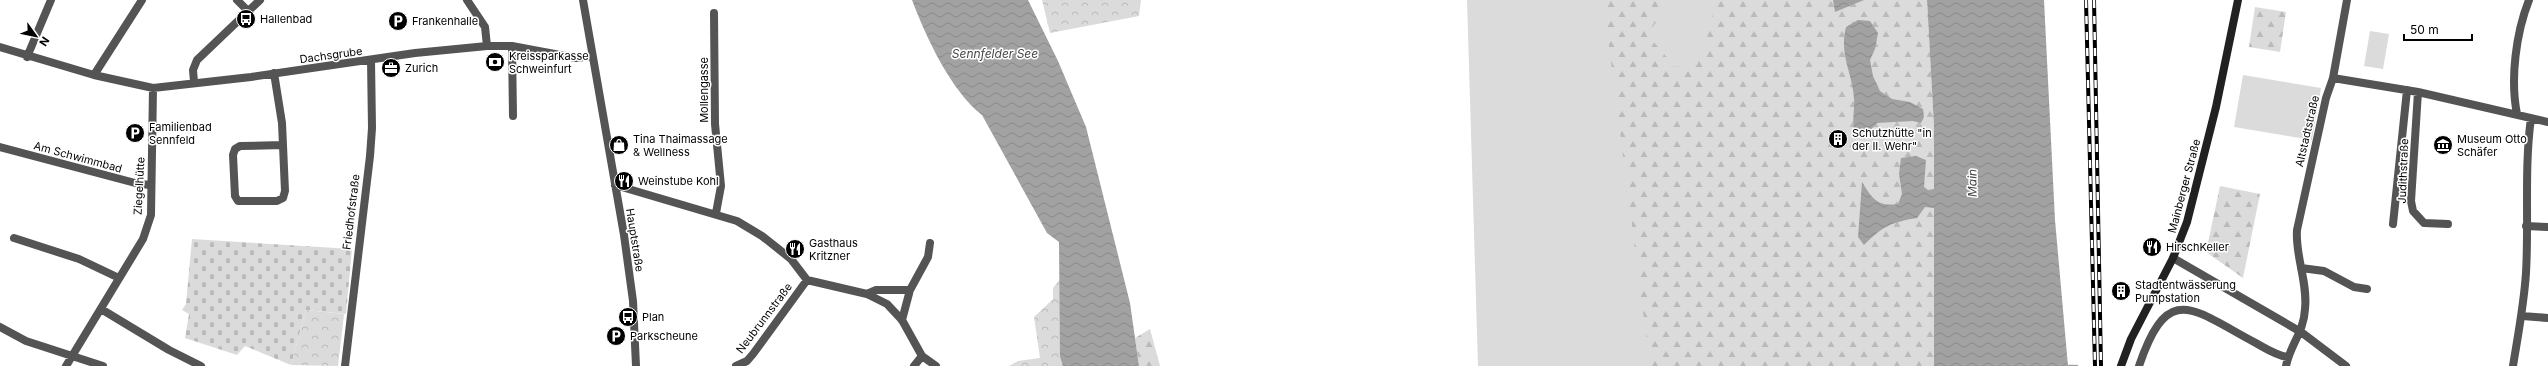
<svg xmlns="http://www.w3.org/2000/svg" width="2548" height="366" font-family="Inter,sans-serif">
  <style>
    .grass { fill: #dbdbdb }
    .forest { fill: url(#forest-firs) }
    .cemetery { fill: url(#cemetery-stones) }
    .park { fill: url(#park-crowns) }
    .water { fill: url(#water-waves) }
    .lines { fill: none; stroke-linecap: round; stroke-linejoin: round }
    .stream { stroke: #a2a2a2; stroke-width: 2.5 }
    .minor { stroke: #545454; stroke-width: 8 }
    .secondary { stroke: #212121; stroke-width: 8 }
    .rail-casing { stroke: #000; stroke-width: 4 }
    .rail { stroke: #fff; stroke-width: 2.5; stroke-dasharray: 8; stroke-linecap: butt }
    .labels { text-anchor: middle; dominant-baseline: central; stroke-width: 3; stroke-linejoin: round; paint-order: stroke }
    .poi-label { font-size: 11px; fill: #000; stroke: #fff; text-anchor: start }
    .street-label { font-size: 11px; fill: #000; stroke: #fff }
    .water-label { font-size: 12px; font-style: italic; fill: #434343; stroke: #fff }
  </style>
  <defs>
    <pattern id="forest-firs" width="22" height="20" patternUnits="userSpaceOnUse"><rect width="22" height="20" fill="#dbdbdb"/><path d="M5 1l3.5 6h-7zM16 11l3.5 6h-7z" fill="#bababa"/></pattern>
    <pattern id="cemetery-stones" width="16" height="16" patternUnits="userSpaceOnUse"><rect width="16" height="16" fill="#dbdbdb"/><path d="M2 7V4a2 2 0 0 1 4 0v3zM10 15v-3a2 2 0 0 1 4 0v3z" fill="#bababa"/></pattern>
    <pattern id="park-crowns" width="20" height="18" patternUnits="userSpaceOnUse"><rect width="20" height="18" fill="#dbdbdb"/><path d="M2 6a3 3 0 1 1 6 0M12 15a3 3 0 1 1 6 0" fill="none" stroke="#bababa"/></pattern>
    <pattern id="water-waves" width="16" height="10" patternUnits="userSpaceOnUse"><rect width="16" height="10" fill="#a2a2a2"/><path d="M0 5q4-4 8 0t8 0" fill="none" stroke="#8a8a8a"/></pattern>
  </defs>
  <rect width="100%" height="100%" fill="#fff"/>
  <!-- grass -->
  <path class="grass" d="M1467,0h288l39,366h-316z
    M2370,31l19,3 -6,35 -19,-3z
    M2243,75l78,13 -9,52 -78,-13z"/>
  <!-- forest -->
  <path class="forest" d="M1603,0h57l3,13 -16,21 28,33 22,-2 15,-42 1,-23h214l7,127v239h-284z
    M2255,7l31,5 -6,40 -31,-5z
    M2220,186l40,8 -17,84 -37,-26z
    M1150,329l10,37h-21l-4,-28z"/>
  <!-- cemetery -->
  <path class="cemetery" d="M192,239l160,10 -6,65 -40,-4 -15,55 -46,-19 -8,9 -52,-17 4,-24 -7,-4 4,-6z"/>
  <!-- park -->
  <path class="park" d="M1042,0h99l-2,16 -89,17z
    M1060,279v78l3,9h-54l9,-5 22,-3 -6,-41 19,-18v-11z
    M306,310l38,4 -6,52 -47,-1z"/>
  <!-- water -->
  <path class="water" d="M912,0h116l30,61 28,66 44,176 9,63h-76l-3,-9 -1,-115 -12,-9 -65,-118c-31,-24 -56,-78 -70,-115z
    M1833,0h31l-29,12z
    M1927,0h117l11,220 13,146h-134v-158l-9,-1 -8,11c-26,4 -35,9 -53,27l-6,-8 4,-55c10,16 15,25 36,22l4,-10 -3,-20 2,-16 15,-2 10,4 -2,27 4,3 6,-1v-62z
    M1858,20l12,1 8,12 -3,16 -5,11 3,16 7,15 12,8 18,3 13,7 1,8 -3,6 -8,-2 -36,2 -11,12 -12,-6c-2,-11 1,-21 0,-31 -2,-27 -15,-42 -8,-71z"/>
  <g class="lines">
    <!-- stream -->
    <path class="stream" d="M2068,366h9"/>
    <!-- minor -->
    <path class="minor" d="M237,0l11,11
      M467,0l18,27 2,19
      M583,0l41,235 9,66 3,65
      M714,13l1,111 6,62 -5,27
      M512,46l1,70
      M0,47l94,28 59,13 98,-11 164,-24 72,-7h25l64,12 15,-2
      M27,57l24,-57
      M274,73l8,50 3,68 -2,7 -6,3h-39l-3,-5 -2,-41 2,-6 5,-3 43,-1
      M94,75l48,-75
      M2333,78l85,14 130,30
      M194,82l-1,-12 4,-10 63,-60
      M2418,92l-7,109 2,10 11,12 24,1
      M2517,114c-7,-35 -1,-81 12,-114
      M0,147l139,37 12,1
      M615,185l122,36 25,15 29,23 16,21 60,14 20,10 15,16 20,36 14,10
      M2393,224l14,-134
      M2526,226l22,1
      M14,238l65,21 40,19
      M2173,258l128,74 45,34
      M2301,268l23,3 30,16 13,2
      M867,294l9,-4h34
      M101,309l68,41 32,16
      M2522,316l26,2
      M902,320l8,-30 18,-33 2,-14
      M0,327l26,14 77,25
      M66,366l77,-127 8,-24 2,-127
      M345,366l25,-210 2,-28 -1,-68
      M736,366l11,-5 6,-7 54,-74
      M914,366l8,-10
      M2139,366c29,-85 53,-57 115,-24 11,6 21,13 33,15
      M2286,366c4,-21 18,-34 19,-57 3,-27 -10,-53 -8,-79l29,-132 7,-20 14,-78
      M2513,366c5,-31 11,-62 13,-93 3,-52 -2,-104 5,-155"/>
    <!-- secondary -->
    <path class="secondary" d="M2121,366l10,-27 42,-81 14,-36 29,-115 22,-107"/>
    <defs>
      <path id="rail" d="M2086,0l9,366
        M2094,0l7,366"/>
    </defs>
    <!-- rail casing -->
    <use href="#rail" class="rail-casing"/>
    <!-- rail -->
    <use href="#rail" class="rail"/>
  </g>
  <!-- icons -->
  <defs>
    <symbol id="bus-disc" viewBox="-11 -11 22 22"><circle r="9.5" fill="#000" stroke="#fff"/><path d="M-5-6H5V4H4V6H2V4H-2V6H-4V4H-5ZM-3.5-4V0h7V-4ZM-3.5 1.2v1.5H-2V1.2ZM2 1.2v1.5H3.5V1.2Z" fill="#fff"/></symbol>
    <symbol id="parking-disc" viewBox="-11 -11 22 22"><circle r="9.5" fill="#000" stroke="#fff"/><path d="M-3.5-5.5H1a3.5 3.5 0 0 1 0 7H-1V5.5H-3.5ZM-1-3.4V-.6H.8a1.4 1.4 0 0 0 0-2.8Z" fill="#fff"/></symbol>
    <symbol id="bank-disc" viewBox="-11 -11 22 22"><circle r="9.5" fill="#000" stroke="#fff"/><path d="M-6-4H6V4H-6ZM0-2.3a2.3 2.3 0 1 0 0 4.6a2.3 2.3 0 1 0 0-4.6Z" fill="#fff"/></symbol>
    <symbol id="office-disc" viewBox="-11 -11 22 22"><circle r="9.5" fill="#000" stroke="#fff"/><path d="M-6-3h4V-5.5h4V-3h4V5H-6ZM-1-4.5V-3h2v-1.5ZM-6 0V1H6V0Z" fill="#fff"/></symbol>
    <symbol id="building-disc" viewBox="-11 -11 22 22"><circle r="9.5" fill="#000" stroke="#fff"/><path d="M-4-6H4V6H1V3H-1V6H-4ZM-2.5-4.3h1.7v1.8h-1.7ZM.8-4.3h1.7v1.8H.8ZM-2.5-1h1.7V.8h-1.7ZM.8-1h1.7V.8H.8Z" fill="#fff"/></symbol>
    <symbol id="shop-disc" viewBox="-11 -11 22 22"><circle r="9.5" fill="#000" stroke="#fff"/><path d="M-5-2.5h2.3a2.7 3.5 0 0 1 5.4 0H5L5.5 6h-11ZM-1.5-2.5h3a1.5 2.3 0 0 0-3 0Z" fill="#fff"/></symbol>
    <symbol id="museum-disc" viewBox="-11 -11 22 22"><circle r="9.5" fill="#000" stroke="#fff"/><path d="M0-6L6-3V-2H-6V-3ZM-5-1h2V3h-2ZM-1-1h2V3h-2ZM3-1h2V3H3ZM-6 4H6V6H-6Z" fill="#fff"/></symbol>
    <symbol id="restaurant-disc" viewBox="-11 -11 22 22"><circle r="9.5" fill="#000" stroke="#fff"/><path d="M-5-6h1v4h1v-4h1v4h1v-4h1v5L-1.5 .5V6h-2V.5L-5-1ZM5-6V6H3V1.5H1.5Q1.5-4 5-6Z" fill="#fff"/></symbol>
  </defs>
  <g fill-rule="evenodd">
    <use href="#bus-disc" x="235" y="8" width="22" height="22"/>
    <use href="#parking-disc" x="387" y="10" width="22" height="22"/>
    <use href="#bank-disc" x="484" y="51" width="22" height="22"/>
    <use href="#office-disc" x="380" y="57" width="22" height="22"/>
    <use href="#parking-disc" x="124" y="122" width="22" height="22"/>
    <use href="#building-disc" x="1827" y="128" width="22" height="22"/>
    <use href="#shop-disc" x="608" y="134" width="22" height="22"/>
    <use href="#museum-disc" x="2432" y="134" width="22" height="22"/>
    <use href="#restaurant-disc" x="613" y="170" width="22" height="22"/>
    <use href="#restaurant-disc" x="2141" y="236" width="22" height="22"/>
    <use href="#restaurant-disc" x="784" y="238" width="22" height="22"/>
    <use href="#building-disc" x="2110" y="280" width="22" height="22"/>
    <use href="#bus-disc" x="617" y="306" width="22" height="22"/>
    <use href="#parking-disc" x="605" y="325" width="22" height="22"/>
  </g>
  <g class="labels">
    <!-- poi labels -->
    <g class="poi-label">
      <text x="260" y="19">Hallenbad</text>
      <text x="412" y="21">Frankenhalle</text>
      <text x="509" y="56">Kreissparkasse<tspan x="509" dy="13">Schweinfurt</tspan></text>
      <text x="405" y="68">Zurich</text>
      <text x="149" y="127">Familienbad<tspan x="149" dy="13">Sennfeld</tspan></text>
      <text x="1852" y="133">Schutzhütte "in<tspan x="1852" dy="13">der II. Wehr"</tspan></text>
      <text x="633" y="139">Tina Thaimassage<tspan x="633" dy="13">&amp; Wellness</tspan></text>
      <text x="2457" y="139">Museum Otto<tspan x="2457" dy="13">Schäfer</tspan></text>
      <text x="638" y="181">Weinstube Kohl</text>
      <text x="809" y="243">Gasthaus<tspan x="809" dy="13">Kritzner</tspan></text>
      <text x="2166" y="247">HirschKeller</text>
      <text x="2135" y="285">Stadtentwässerung<tspan x="2135" dy="13">Pumpstation</tspan></text>
      <text x="642" y="317">Plan</text>
      <text x="630" y="336">Parkscheune</text>
    </g>
    <!-- street labels -->
    <g class="street-label">
      <text transform="translate(331 55) rotate(-8)">Dachsgrube</text>
      <text transform="translate(704 90) rotate(-90)">Mollengasse</text>
      <text transform="translate(2307 131) rotate(-77)">Altstadtstraße</text>
      <text transform="translate(78 157) rotate(15)">Am Schwimmbad</text>
      <text transform="translate(2403 171) rotate(-88)">Judithstraße</text>
      <text transform="translate(139 186) rotate(-87)">Ziegelhütte</text>
      <text transform="translate(2184 186) rotate(-75)">Mainberger Straße</text>
      <text transform="translate(351 212) rotate(-83)">Friedhofstraße</text>
      <text transform="translate(635 240) rotate(81)">Hauptstraße</text>
      <text transform="translate(764 318) rotate(-53)">Neubrunnstraße</text>
    </g>
    <!-- water labels -->
    <g class="water-label">
      <text x="995" y="53">Sennfelder See</text>
      <text transform="translate(1972 183) rotate(-91)">Main</text>
    </g>
  </g>
  <!-- north arrow -->
  <g transform="translate(36 36) rotate(123)" stroke="#ffffff" stroke-width="3" paint-order="stroke">
  <path d="M0-3L7 15L0 10L-7 15Z" fill="#000000"/>
  <text y="-6" font-size="11" font-weight="bold" text-anchor="middle" fill="#000000">N</text>
  </g>
  <!-- scale -->
  <path d="M2404 34v6h68v-6" fill="none" stroke="#000000" stroke-width="2"/>
  <text x="2410" y="34" font-size="12" fill="#000000" stroke="#ffffff" stroke-width="3" paint-order="stroke">50 m</text>
</svg>
